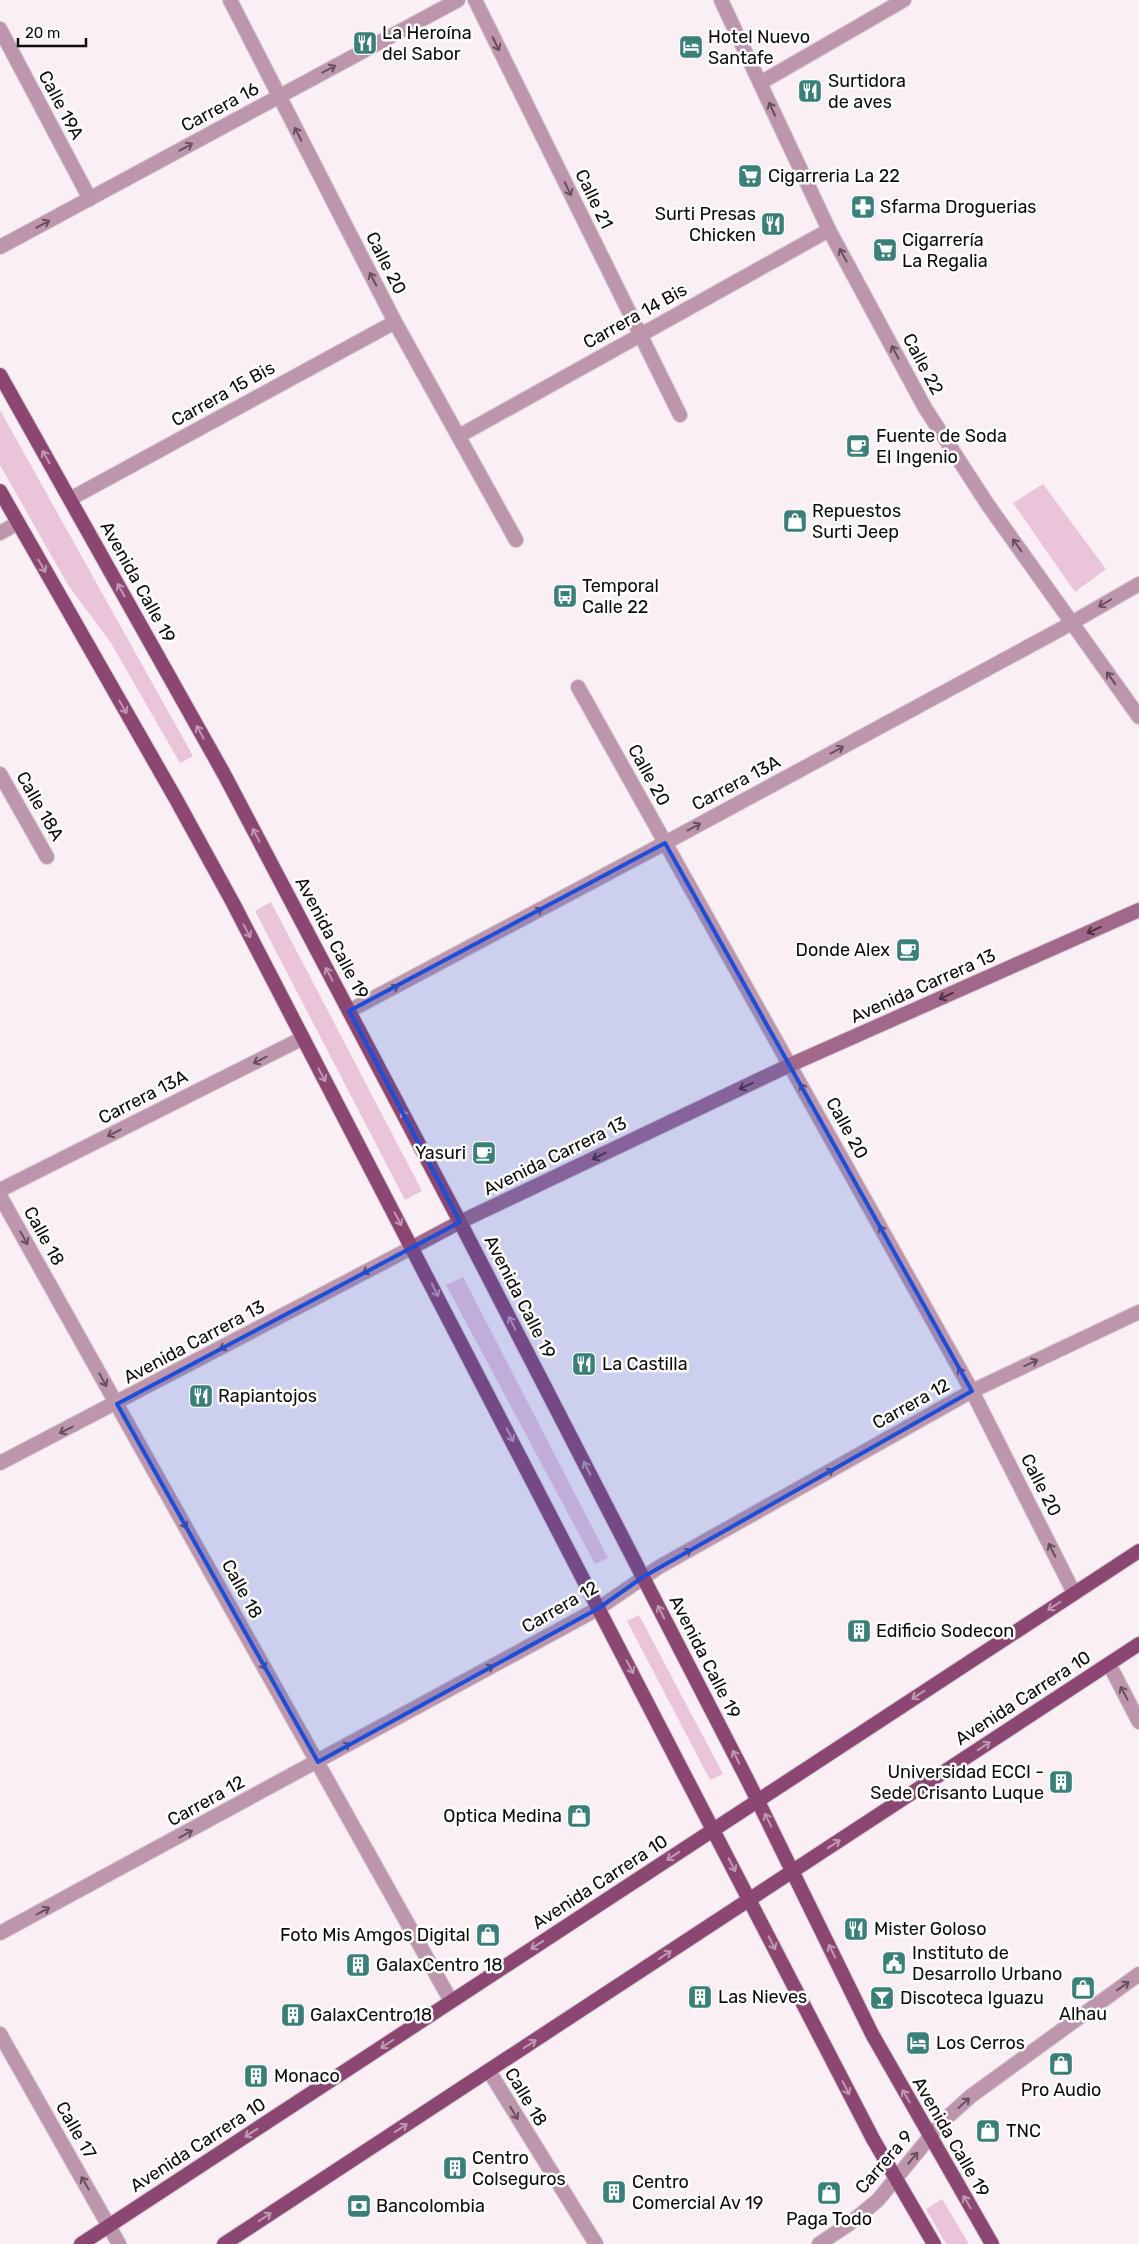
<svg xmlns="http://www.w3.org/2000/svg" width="1139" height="2244" font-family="Rubik,sans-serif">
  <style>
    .green { fill: #eac5da }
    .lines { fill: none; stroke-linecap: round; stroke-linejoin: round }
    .minor-casing { stroke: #d3cbd0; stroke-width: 16 }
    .tertiary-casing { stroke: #d3cbd0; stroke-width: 16 }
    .secondary-casing { stroke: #d3cbd0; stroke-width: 16 }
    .primary-casing { stroke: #d3cbd0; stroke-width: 16 }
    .minor { stroke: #bd95ad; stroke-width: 14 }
    .tertiary { stroke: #bd95ad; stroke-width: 14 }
    .secondary { stroke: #a1688b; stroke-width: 14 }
    .primary { stroke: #8b4672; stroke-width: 14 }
    .oneway { stroke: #66505c }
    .oneway2 { stroke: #bf99b1 }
    .oneway3 { stroke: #49303f }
    .marked { fill: #1d4ed8; fill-opacity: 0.2; stroke: #1d4ed8; stroke-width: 4; stroke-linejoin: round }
    .labels { text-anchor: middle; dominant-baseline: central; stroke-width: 5; stroke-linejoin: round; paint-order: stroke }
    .poi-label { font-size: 18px; fill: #0e0b0c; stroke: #fff; text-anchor: start }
    .street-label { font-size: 18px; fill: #0e0b0c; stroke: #fff }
  </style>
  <rect width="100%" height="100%" fill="#f9eff5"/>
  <!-- green -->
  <path class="green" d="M0,410l193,346 -13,7 -69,-120 -43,-58 -68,-120z
    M1043,484l63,85 -31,23 -62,-89z
    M271,902l151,289 -17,9 -150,-289z
    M463,1277l145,281 -13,6 -149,-279z
    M639,1615l84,159 -13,6 -83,-159z
    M942,2199l27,45h-23l-20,-35z"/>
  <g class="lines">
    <defs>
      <path id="minor" d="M230,0l165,322 121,218
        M475,0l205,415
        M0,29l90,170
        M760,83l144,-83
        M0,247l458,-247
        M459,436l370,-206
        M70,499l325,-177
        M0,533l18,-10
        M578,687l394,704 102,202
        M0,774l47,83
        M349,1011l316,-168 396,-214 78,-45
        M0,1190l303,-152
        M0,1196l451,805
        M1109,1664l30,58
        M489,2071l107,173"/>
      <path id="tertiary" d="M721,0l108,230 96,178 63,97 151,212
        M0,1463l413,-216
        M0,1933l568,-308 31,-17 60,-41 313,-176 167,-79
        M0,2034l119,210
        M819,2244l30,-20 29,-24 65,-79 28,-25 168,-122"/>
      <path id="secondary" d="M413,1247l47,-25 330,-157 349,-155"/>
      <path id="primary" d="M0,375l224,399 236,448 289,561 123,251 120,210
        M0,491l177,310 56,102 640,1236 61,105
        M81,2244l1058,-693
        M224,2244l915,-600"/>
    </defs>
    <!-- minor casing -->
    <use href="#minor" class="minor-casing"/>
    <!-- tertiary casing -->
    <use href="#tertiary" class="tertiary-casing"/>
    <!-- secondary casing -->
    <use href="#secondary" class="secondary-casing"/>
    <!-- primary casing -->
    <use href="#primary" class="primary-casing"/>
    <!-- minor -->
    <use href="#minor" class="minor"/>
    <!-- tertiary -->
    <use href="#tertiary" class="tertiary"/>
    <!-- secondary -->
    <use href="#secondary" class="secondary"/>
    <!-- primary -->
    <use href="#primary" class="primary"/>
  </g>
  <!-- one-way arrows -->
  <defs><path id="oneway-shaft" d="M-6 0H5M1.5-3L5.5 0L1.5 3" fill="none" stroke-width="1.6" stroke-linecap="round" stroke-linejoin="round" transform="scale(1.25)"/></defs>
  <g class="oneway">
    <use href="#oneway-shaft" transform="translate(496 44) rotate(64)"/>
    <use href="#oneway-shaft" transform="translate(329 69) rotate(-28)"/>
    <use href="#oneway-shaft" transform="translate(772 109) rotate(-115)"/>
    <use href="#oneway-shaft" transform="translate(298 134) rotate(-117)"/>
    <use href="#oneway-shaft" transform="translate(186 147) rotate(-28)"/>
    <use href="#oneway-shaft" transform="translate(568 189) rotate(64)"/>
    <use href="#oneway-shaft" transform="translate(43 224) rotate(-28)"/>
    <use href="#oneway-shaft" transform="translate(843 255) rotate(-119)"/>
    <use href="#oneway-shaft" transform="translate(373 279) rotate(-117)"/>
    <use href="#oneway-shaft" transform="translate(895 352) rotate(-118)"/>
    <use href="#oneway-shaft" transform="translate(1017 545) rotate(-125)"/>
    <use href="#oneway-shaft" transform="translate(1105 603) rotate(150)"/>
    <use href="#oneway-shaft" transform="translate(1111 678) rotate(-125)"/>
    <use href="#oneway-shaft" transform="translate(837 750) rotate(-28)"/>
    <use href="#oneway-shaft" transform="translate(694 827) rotate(-28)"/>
    <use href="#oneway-shaft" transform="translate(536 912) rotate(-28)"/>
    <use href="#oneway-shaft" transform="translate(392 989) rotate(-28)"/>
    <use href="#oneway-shaft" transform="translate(260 1060) rotate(153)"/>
    <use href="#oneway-shaft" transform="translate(804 1090) rotate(-119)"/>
    <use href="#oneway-shaft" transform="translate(114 1133) rotate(153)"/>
    <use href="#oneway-shaft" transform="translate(883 1232) rotate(-119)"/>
    <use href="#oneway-shaft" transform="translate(24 1238) rotate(61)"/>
    <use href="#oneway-shaft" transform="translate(369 1270) rotate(152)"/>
    <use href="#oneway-shaft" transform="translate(226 1346) rotate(152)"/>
    <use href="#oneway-shaft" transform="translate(1031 1363) rotate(-25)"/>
    <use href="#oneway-shaft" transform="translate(962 1374) rotate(-119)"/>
    <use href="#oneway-shaft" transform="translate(103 1380) rotate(61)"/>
    <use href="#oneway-shaft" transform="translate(66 1430) rotate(153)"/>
    <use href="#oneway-shaft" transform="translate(827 1473) rotate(-29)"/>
    <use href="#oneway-shaft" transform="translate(183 1522) rotate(61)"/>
    <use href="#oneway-shaft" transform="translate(1052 1550) rotate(-117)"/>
    <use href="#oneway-shaft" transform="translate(685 1553) rotate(-29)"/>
    <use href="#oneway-shaft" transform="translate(262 1663) rotate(61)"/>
    <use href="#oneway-shaft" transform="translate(487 1669) rotate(-29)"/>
    <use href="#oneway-shaft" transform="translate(1124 1693) rotate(-118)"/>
    <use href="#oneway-shaft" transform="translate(344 1747) rotate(-29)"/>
    <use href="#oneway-shaft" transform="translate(186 1834) rotate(-29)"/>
    <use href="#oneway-shaft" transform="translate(43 1911) rotate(-28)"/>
    <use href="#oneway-shaft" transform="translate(1123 1986) rotate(-36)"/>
    <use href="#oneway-shaft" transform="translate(964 2103) rotate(-42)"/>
    <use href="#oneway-shaft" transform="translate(514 2113) rotate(59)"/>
    <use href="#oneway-shaft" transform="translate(913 2158) rotate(-50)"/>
    <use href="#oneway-shaft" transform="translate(85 2183) rotate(-120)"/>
  </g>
  <g class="oneway2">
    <use href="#oneway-shaft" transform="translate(46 457) rotate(-119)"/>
    <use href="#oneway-shaft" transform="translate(42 566) rotate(60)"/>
    <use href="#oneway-shaft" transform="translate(121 590) rotate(-119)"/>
    <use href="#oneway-shaft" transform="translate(123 707) rotate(60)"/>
    <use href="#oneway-shaft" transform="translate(200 732) rotate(-119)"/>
    <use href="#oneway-shaft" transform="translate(256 835) rotate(-118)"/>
    <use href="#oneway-shaft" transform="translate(247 931) rotate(62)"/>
    <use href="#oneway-shaft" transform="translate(329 974) rotate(-118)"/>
    <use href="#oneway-shaft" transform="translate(322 1075) rotate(62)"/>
    <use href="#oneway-shaft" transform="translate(405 1117) rotate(-118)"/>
    <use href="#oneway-shaft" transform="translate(398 1219) rotate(62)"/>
    <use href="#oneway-shaft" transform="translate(435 1290) rotate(63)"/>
    <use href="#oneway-shaft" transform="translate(512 1323) rotate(-117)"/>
    <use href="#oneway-shaft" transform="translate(510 1435) rotate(63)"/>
    <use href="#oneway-shaft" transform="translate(587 1468) rotate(-117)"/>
    <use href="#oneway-shaft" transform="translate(1054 1606) rotate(147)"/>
    <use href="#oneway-shaft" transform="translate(661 1612) rotate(-117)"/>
    <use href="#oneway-shaft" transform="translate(630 1667) rotate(62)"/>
    <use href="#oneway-shaft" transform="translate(918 1695) rotate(147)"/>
    <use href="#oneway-shaft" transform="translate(984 1746) rotate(-33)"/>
    <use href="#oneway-shaft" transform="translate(736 1757) rotate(-117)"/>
    <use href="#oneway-shaft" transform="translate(768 1820) rotate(-116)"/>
    <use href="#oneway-shaft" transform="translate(834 1844) rotate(-33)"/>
    <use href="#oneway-shaft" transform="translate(673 1856) rotate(147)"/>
    <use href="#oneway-shaft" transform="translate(732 1865) rotate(63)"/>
    <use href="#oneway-shaft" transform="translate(772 1943) rotate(63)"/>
    <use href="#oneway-shaft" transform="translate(537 1945) rotate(147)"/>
    <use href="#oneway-shaft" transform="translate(832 1951) rotate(-116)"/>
    <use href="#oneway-shaft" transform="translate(665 1955) rotate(-34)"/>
    <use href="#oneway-shaft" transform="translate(387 2044) rotate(147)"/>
    <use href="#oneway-shaft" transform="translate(530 2044) rotate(-33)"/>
    <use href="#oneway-shaft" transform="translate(846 2088) rotate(63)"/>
    <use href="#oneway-shaft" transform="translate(906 2096) rotate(-120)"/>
    <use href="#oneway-shaft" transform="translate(401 2128) rotate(-33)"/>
    <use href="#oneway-shaft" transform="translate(251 2133) rotate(147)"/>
    <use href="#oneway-shaft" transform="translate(967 2202) rotate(-120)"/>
    <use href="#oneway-shaft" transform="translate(265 2217) rotate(-33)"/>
  </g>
  <g class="oneway3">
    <use href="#oneway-shaft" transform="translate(1094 930) rotate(156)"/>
    <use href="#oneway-shaft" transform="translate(946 996) rotate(156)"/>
    <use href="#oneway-shaft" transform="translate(746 1086) rotate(155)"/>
    <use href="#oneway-shaft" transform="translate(599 1156) rotate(154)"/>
  </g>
  <!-- marked area -->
  <path class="marked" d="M665,843l307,548 -329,186 -44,31 -281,154 -201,-358 343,-182 -111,-211z"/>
  <!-- icons -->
  <defs>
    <symbol id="restaurant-square" viewBox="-11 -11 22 22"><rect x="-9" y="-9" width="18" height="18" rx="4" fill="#3a8078" stroke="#fff"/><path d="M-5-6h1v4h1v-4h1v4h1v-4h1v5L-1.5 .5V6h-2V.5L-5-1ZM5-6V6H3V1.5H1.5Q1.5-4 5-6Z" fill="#fff"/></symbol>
    <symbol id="hotel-square" viewBox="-11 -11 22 22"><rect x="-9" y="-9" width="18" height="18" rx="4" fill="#3a8078" stroke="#fff"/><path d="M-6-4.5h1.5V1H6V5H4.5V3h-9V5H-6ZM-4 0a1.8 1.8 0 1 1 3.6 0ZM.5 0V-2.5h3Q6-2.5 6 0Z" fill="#fff"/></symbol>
    <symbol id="supermarket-square" viewBox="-11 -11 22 22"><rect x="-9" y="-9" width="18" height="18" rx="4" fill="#3a8078" stroke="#fff"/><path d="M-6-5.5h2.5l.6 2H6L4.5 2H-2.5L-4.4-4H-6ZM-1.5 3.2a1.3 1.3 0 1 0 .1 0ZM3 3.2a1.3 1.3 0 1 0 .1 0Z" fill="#fff"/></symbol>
    <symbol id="pharmacy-square" viewBox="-11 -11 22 22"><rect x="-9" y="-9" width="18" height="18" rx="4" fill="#3a8078" stroke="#fff"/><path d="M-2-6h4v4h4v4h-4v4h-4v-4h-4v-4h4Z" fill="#fff"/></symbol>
    <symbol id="cafe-square" viewBox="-11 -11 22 22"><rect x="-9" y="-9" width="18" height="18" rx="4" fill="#3a8078" stroke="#fff"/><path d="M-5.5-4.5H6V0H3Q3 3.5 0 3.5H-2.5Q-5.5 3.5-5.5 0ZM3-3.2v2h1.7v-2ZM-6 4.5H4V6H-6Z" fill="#fff"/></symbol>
    <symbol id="shop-square" viewBox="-11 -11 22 22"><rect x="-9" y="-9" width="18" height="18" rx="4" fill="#3a8078" stroke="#fff"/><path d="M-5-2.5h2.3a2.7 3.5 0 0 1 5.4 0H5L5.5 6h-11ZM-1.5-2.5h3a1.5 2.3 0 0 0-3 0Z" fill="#fff"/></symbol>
    <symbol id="bus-square" viewBox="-11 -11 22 22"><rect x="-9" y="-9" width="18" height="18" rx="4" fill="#3a8078" stroke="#fff"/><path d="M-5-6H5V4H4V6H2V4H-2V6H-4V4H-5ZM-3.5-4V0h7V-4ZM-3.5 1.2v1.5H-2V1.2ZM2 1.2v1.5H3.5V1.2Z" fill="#fff"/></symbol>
    <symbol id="building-square" viewBox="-11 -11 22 22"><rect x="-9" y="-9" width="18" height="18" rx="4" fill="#3a8078" stroke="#fff"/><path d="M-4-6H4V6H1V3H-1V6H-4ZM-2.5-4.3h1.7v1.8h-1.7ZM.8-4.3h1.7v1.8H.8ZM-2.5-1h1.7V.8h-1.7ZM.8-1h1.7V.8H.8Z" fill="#fff"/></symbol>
    <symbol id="civic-square" viewBox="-11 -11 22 22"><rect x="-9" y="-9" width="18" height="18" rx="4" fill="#3a8078" stroke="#fff"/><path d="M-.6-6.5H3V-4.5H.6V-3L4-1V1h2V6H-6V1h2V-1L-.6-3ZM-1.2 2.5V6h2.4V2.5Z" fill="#fff"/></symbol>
    <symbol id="bar-square" viewBox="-11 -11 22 22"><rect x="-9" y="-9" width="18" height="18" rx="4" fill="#3a8078" stroke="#fff"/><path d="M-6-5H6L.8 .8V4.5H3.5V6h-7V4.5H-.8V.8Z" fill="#fff"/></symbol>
    <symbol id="bank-square" viewBox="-11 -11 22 22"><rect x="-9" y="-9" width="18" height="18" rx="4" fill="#3a8078" stroke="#fff"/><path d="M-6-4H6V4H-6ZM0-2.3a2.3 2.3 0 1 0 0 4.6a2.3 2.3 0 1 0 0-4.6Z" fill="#fff"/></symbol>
  </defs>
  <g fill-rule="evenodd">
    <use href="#restaurant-square" x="351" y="29" width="28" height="28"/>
    <use href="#hotel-square" x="677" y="33" width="28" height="28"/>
    <use href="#restaurant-square" x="796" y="77" width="28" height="28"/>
    <use href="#supermarket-square" x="736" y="162" width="28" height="28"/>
    <use href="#pharmacy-square" x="849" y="193" width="28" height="28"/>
    <use href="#restaurant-square" x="759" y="210" width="28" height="28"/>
    <use href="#supermarket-square" x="871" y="236" width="28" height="28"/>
    <use href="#cafe-square" x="844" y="432" width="28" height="28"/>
    <use href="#shop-square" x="781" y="507" width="28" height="28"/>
    <use href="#bus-square" x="551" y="582" width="28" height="28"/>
    <use href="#cafe-square" x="894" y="936" width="28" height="28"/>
    <use href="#cafe-square" x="470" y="1139" width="28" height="28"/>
    <use href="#restaurant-square" x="570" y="1350" width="28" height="28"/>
    <use href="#restaurant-square" x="187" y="1382" width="28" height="28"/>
    <use href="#building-square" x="845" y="1617" width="28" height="28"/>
    <use href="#building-square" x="1047" y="1768" width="28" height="28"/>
    <use href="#shop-square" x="565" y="1802" width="28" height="28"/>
    <use href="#restaurant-square" x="842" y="1915" width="28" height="28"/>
    <use href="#shop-square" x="474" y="1921" width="28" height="28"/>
    <use href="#civic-square" x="880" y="1949" width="28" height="28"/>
    <use href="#building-square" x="344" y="1951" width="28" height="28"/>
    <use href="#shop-square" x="1069" y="1974" width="28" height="28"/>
    <use href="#building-square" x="686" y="1983" width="28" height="28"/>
    <use href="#bar-square" x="868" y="1984" width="28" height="28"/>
    <use href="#building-square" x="279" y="2001" width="28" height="28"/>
    <use href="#hotel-square" x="904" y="2029" width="28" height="28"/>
    <use href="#shop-square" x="1047" y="2050" width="28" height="28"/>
    <use href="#building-square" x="242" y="2062" width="28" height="28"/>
    <use href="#shop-square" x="974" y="2117" width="28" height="28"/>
    <use href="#building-square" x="441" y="2154" width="28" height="28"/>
    <use href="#building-square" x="600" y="2178" width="28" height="28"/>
    <use href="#shop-square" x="815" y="2179" width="28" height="28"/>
    <use href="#bank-square" x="345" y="2192" width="28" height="28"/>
  </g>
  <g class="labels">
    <!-- poi labels -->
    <g class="poi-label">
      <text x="382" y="33">La Heroína<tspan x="382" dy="21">del Sabor</tspan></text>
      <text x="708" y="37">Hotel Nuevo<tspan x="708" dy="21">Santafe</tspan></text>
      <text x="828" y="81">Surtidora<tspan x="828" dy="21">de aves</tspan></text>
      <text x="768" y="176">Cigarreria La 22</text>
      <text x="880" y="207">Sfarma Droguerias</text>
      <text x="756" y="214" text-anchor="end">Surti Presas<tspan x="756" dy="21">Chicken</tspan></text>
      <text x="902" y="240">Cigarrería<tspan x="902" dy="21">La Regalia</tspan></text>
      <text x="876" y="436">Fuente de Soda<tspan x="876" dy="21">El Ingenio</tspan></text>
      <text x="812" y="511">Repuestos<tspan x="812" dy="21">Surti Jeep</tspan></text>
      <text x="582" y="586">Temporal<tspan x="582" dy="21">Calle 22</tspan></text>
      <text x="890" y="950" text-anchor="end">Donde Alex</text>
      <text x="466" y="1153" text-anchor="end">Yasuri</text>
      <text x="602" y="1364">La Castilla</text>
      <text x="218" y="1396">Rapiantojos</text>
      <text x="876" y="1631">Edificio Sodecon</text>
      <text x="1044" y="1772" text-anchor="end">Universidad ECCI -<tspan x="1044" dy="21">Sede Crisanto Luque</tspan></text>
      <text x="562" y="1816" text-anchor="end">Optica Medina</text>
      <text x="874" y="1929">Mister Goloso</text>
      <text x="470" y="1935" text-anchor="end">Foto Mis Amgos Digital</text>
      <text x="912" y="1953">Instituto de<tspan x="912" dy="21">Desarrollo Urbano</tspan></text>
      <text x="376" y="1965">GalaxCentro 18</text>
      <text x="718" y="1997">Las Nieves</text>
      <text x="900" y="1998">Discoteca Iguazu</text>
      <text x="1083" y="2014" text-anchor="middle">Alhau</text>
      <text x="310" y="2015">GalaxCentro18</text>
      <text x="936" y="2043">Los Cerros</text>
      <text x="274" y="2076">Monaco</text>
      <text x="1061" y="2090" text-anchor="middle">Pro Audio</text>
      <text x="1006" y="2131">TNC</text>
      <text x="472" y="2158">Centro<tspan x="472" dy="21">Colseguros</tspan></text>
      <text x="632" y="2182">Centro<tspan x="632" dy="21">Comercial Av 19</tspan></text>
      <text x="376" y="2206">Bancolombia</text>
      <text x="829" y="2219" text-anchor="middle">Paga Todo</text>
    </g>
    <!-- street labels -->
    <g class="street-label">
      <text transform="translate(61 105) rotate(62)">Calle 19A</text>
      <text transform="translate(220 107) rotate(-28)">Carrera 16</text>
      <text transform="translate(594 199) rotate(64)">Calle 21</text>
      <text transform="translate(386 263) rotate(63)">Calle 20</text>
      <text transform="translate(635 316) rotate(-29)">Carrera 14 Bis</text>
      <text transform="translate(923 364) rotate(62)">Calle 22</text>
      <text transform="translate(223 394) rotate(-29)">Carrera 15 Bis</text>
      <text transform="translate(138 582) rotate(61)">Avenida Calle 19</text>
      <text transform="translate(649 775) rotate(61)">Calle 20</text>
      <text transform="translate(736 783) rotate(-28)">Carrera 13A</text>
      <text transform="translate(40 806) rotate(60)">Calle 18A</text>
      <text transform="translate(332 938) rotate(62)">Avenida Calle 19</text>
      <text transform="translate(923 986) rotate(-24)">Avenida Carrera 13</text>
      <text transform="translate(143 1097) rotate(-27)">Carrera 13A</text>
      <text transform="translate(847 1128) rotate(61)">Calle 20</text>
      <text transform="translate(555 1156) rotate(-26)">Avenida Carrera 13</text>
      <text transform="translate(44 1236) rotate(61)">Calle 18</text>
      <text transform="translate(520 1297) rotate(63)">Avenida Calle 19</text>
      <text transform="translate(194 1342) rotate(-28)">Avenida Carrera 13</text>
      <text transform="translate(911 1404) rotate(-29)">Carrera 12</text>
      <text transform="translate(1041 1485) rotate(63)">Calle 20</text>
      <text transform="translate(242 1589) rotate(61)">Calle 18</text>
      <text transform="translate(560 1607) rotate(-30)">Carrera 12</text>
      <text transform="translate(705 1657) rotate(63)">Avenida Calle 19</text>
      <text transform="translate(1023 1698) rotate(-33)">Avenida Carrera 10</text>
      <text transform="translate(206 1801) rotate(-29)">Carrera 12</text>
      <text transform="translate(600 1882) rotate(-33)">Avenida Carrera 10</text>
      <text transform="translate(526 2097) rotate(59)">Calle 18</text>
      <text transform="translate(76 2130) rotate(60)">Calle 17</text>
      <text transform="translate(951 2137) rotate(60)">Avenida Calle 19</text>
      <text transform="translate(198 2145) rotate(-33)">Avenida Carrera 10</text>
      <text transform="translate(884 2162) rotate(-49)">Carrera 9</text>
    </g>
  </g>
  <!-- scale -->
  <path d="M18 38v8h68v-8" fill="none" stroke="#0e0b0c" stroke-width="2.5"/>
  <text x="25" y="38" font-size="15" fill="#0e0b0c" stroke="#ffffff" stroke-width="4" paint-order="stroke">20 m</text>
</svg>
